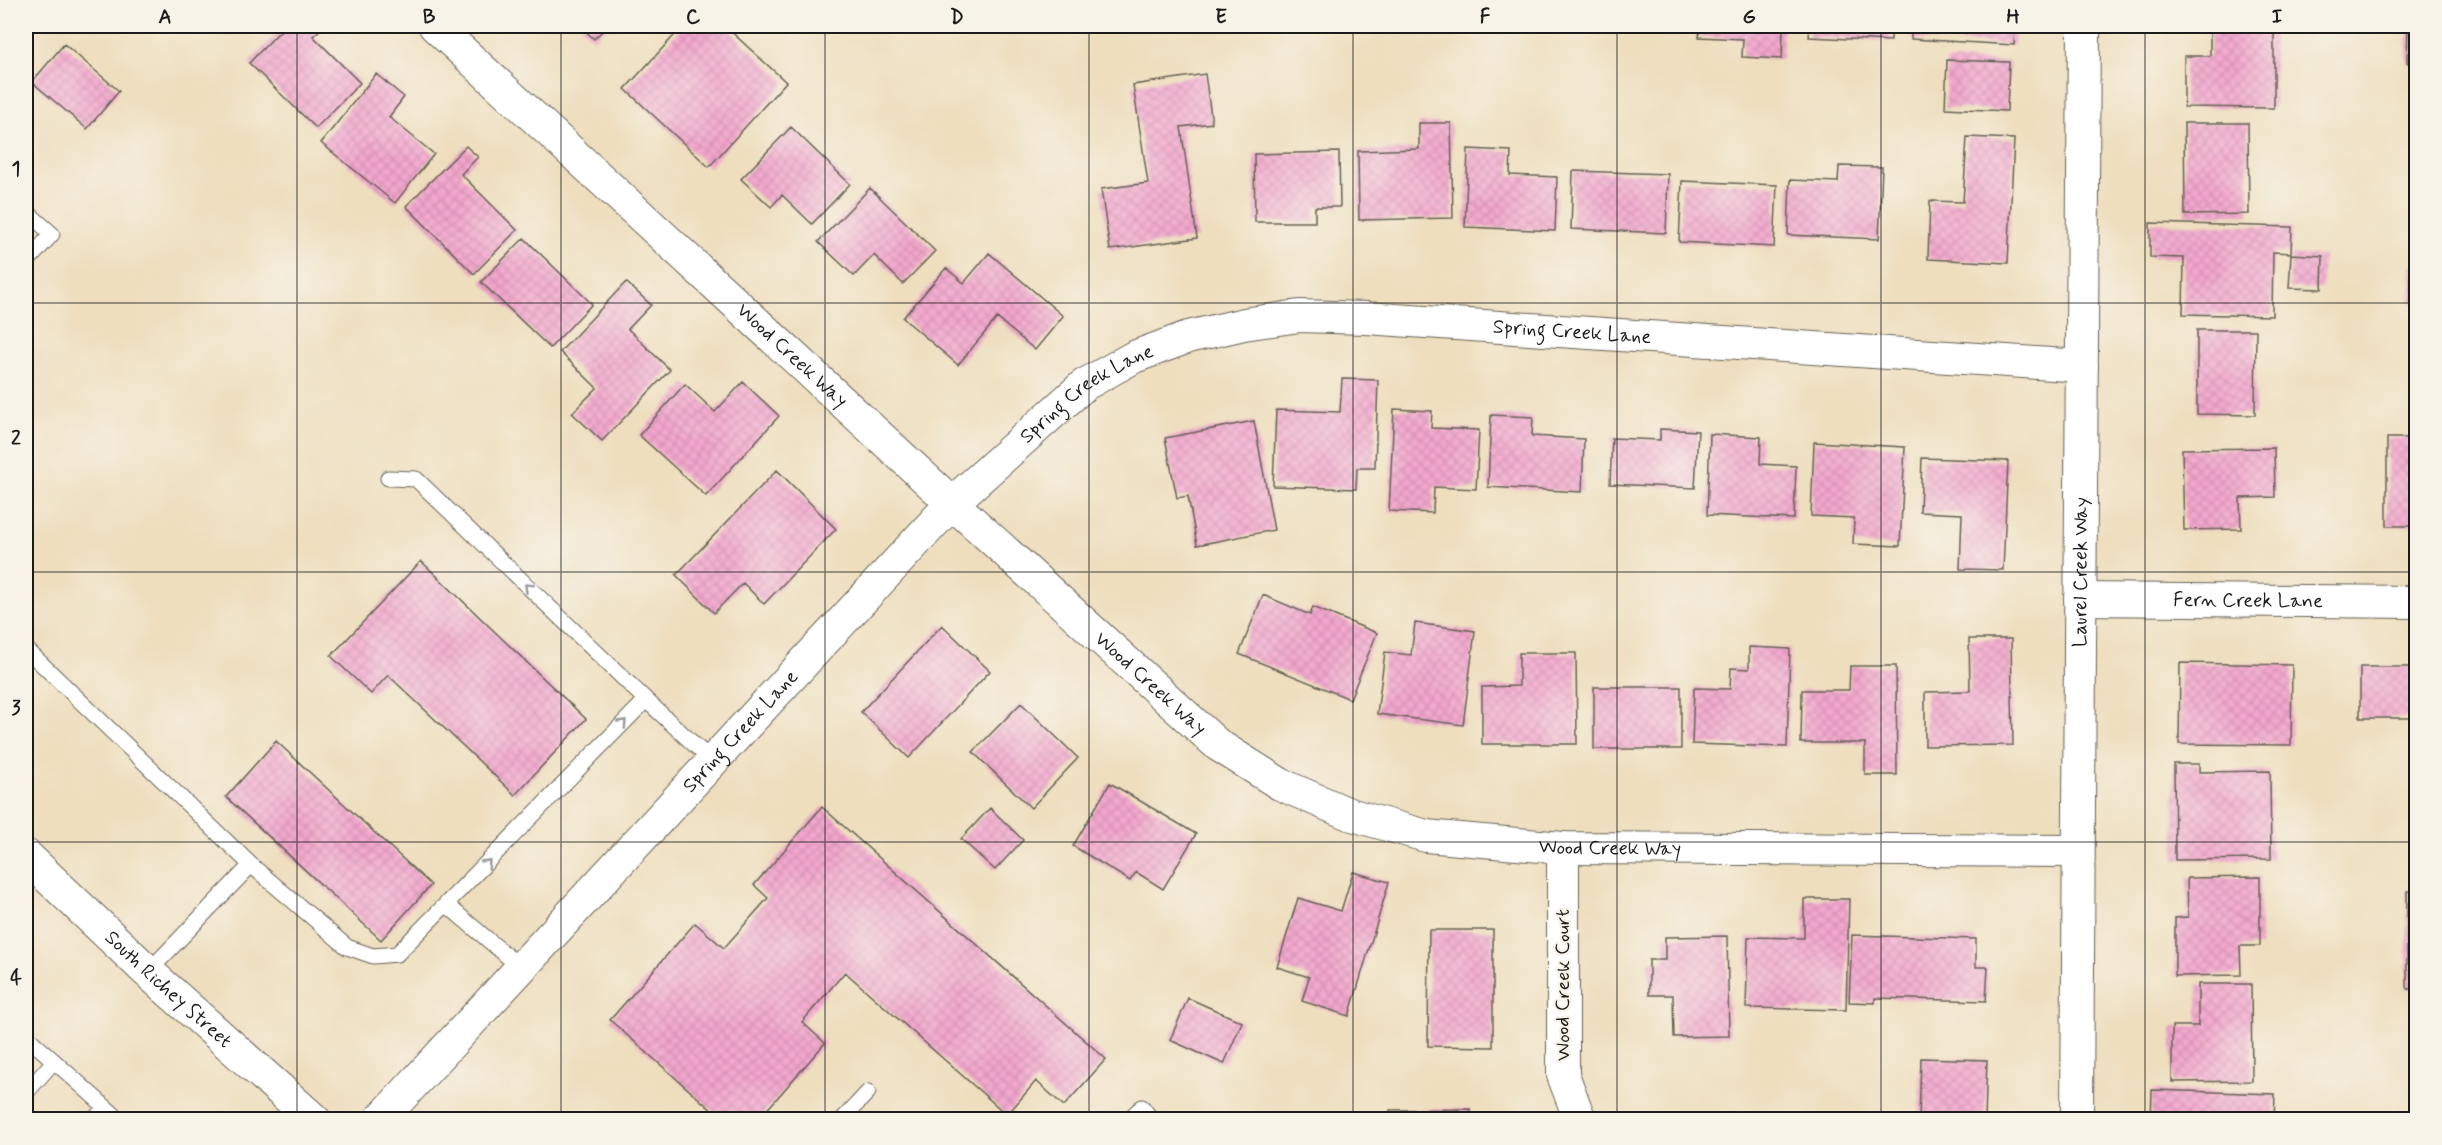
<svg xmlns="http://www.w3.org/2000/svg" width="2442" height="1145" font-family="Mynerve,sans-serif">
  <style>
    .building { fill: url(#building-cross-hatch) }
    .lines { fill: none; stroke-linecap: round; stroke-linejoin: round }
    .service-casing { stroke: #666055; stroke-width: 17 }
    .minor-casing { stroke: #666055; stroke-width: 34 }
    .secondary-casing { stroke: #666055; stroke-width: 35 }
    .service { stroke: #fff; stroke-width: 15 }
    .minor { stroke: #fff; stroke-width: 32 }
    .secondary { stroke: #fff; stroke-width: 33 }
    .oneway { stroke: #999 }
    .grid { fill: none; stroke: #1c1c1c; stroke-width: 1.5; stroke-opacity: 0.55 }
    .labels { text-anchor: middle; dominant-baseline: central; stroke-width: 4.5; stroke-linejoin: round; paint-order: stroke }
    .street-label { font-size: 20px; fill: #1c1c1c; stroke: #f7f3e8 }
    .neatline { fill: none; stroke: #1c1c1c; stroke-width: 2 }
    .grid-label { font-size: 20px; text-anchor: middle; font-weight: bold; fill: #1c1c1c }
  </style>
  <defs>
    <pattern id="building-cross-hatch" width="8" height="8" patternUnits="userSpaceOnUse" patternTransform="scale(1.5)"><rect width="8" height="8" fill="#f3a7ce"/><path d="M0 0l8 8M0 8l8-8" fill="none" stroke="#d08fb0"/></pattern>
  </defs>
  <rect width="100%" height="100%" fill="#f7f3e8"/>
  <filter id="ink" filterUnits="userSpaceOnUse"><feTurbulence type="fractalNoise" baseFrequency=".0167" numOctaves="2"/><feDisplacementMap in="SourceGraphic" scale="12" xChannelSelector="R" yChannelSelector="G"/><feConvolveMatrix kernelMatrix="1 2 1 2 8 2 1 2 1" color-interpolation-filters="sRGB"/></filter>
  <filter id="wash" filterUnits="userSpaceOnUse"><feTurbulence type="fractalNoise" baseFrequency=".008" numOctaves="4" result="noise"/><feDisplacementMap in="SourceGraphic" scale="24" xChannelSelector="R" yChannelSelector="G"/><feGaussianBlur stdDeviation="1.35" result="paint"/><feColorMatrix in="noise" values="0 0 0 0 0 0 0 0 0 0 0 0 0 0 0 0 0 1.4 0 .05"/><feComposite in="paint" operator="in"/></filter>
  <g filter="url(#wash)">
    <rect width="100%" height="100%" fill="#eedebe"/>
    <g id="blocks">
      <!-- building -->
      <path class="building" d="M285,26h39l-11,10 47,47 -44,45 -67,-65z
        M580,26h27l-13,13z
        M683,26h42l61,56 -77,85 -84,-78z
        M1700,26h83l-1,33 -40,-2 1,-18 -44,-2z
        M1810,26h81v15l-82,-4z
        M1911,26h104l-1,19 -103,-6z
        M2210,26h64v82l-90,-1v-51h26z
        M2408,26h8v37h-9z
        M64,44l55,47 -32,38 -55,-47z
        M1947,60l62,2 -2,49 -62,-3z
        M376,74l28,23 -15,20 45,37 -39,49 -74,-60z
        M1205,74l7,49 -31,4 16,111 -87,12 -9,-61 47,-6 -15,-98z
        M1419,123h32l2,95 -94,2 -1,-69 61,-2z
        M2184,123h64l1,91 -64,1z
        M791,127l59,57 -38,40 -30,-29 -11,12 -30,-28z
        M1967,137l47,2 -6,124 -80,-4 2,-58 33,1z
        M466,146l12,11 -17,17 56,56 -43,44 -68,-68z
        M1468,149l43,2 -1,24 47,2 -2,54 -90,-4z
        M1339,152l1,55h-25v15h-60l-1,-68z
        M1839,166l43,1 -3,72 -91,-4 2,-55 48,2z
        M1573,171l95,3 -2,59 -95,-4z
        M1682,181l95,4 -3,62 -95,-5z
        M870,188l65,63 -32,33 -29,-29 -20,21 -36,-34z
        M2150,223l142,4 -1,26 -18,-1 -1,64 -89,-2 1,-56 -34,-1z
        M524,238l68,66 -42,44 -69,-66z
        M989,253l74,63 -28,34 -38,-32 -39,47 -55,-47 43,-50 18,15z
        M2291,254l32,2 -1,33 -33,-1z
        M2411,265h5v39h-5z
        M626,282l25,23 -23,24 42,41 -68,71 -30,-28 25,-25 -37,-36z
        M2197,330h59l-1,85 -58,-1z
        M2414,363h2v54h-3z
        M1342,379l36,1 -3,88h-18l-1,21 -83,-3 3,-76 64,2z
        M743,382l36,34 -73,80 -67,-61 46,-51 30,28z
        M1394,409l38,2 -1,17 48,2 -3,59 -42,-2 -1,26 -44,-2z
        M1491,415l42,2 -1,19 52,3 -2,53 -94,-5z
        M1254,421l20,109 -77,15 -9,-49 -11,2 -12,-60z
        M1660,429l38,2 -3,57 -85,-4 2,-46 48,2z
        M1710,434l51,3 -1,27 36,2 -2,53 -87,-4z
        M2387,438h29v88h-29z
        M1814,442l91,5 -5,99 -47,-2 1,-26 -43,-2z
        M2274,448l1,49 -35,1 1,31 -57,1 -2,-81z
        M1922,458l86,3 -5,109 -43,-1 2,-55 -42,-2z
        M777,470l59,59 -72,75 -21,-21 -29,30 -38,-38z
        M421,561l165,158 -71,76 -127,-120 -17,19 -40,-38z
        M1263,595l47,20 3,-8 64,26 -27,66 -111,-45z
        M1415,623l60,8 -12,94 -86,-11 8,-62 26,3z
        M942,625l48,46 -81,87 -48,-46z
        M1969,639h42l2,106 -88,1v-54l45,-1z
        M1749,647l41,2 -3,98 -95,-3 2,-56 36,1 1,-21 18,1z
        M1519,653h57l1,91h-95v-57l37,-1z
        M2180,663l112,2 -1,80 -112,-1z
        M1850,666h46l1,109h-32v-32h-64l1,-53h47z
        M2360,667h56v51h-56z
        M1594,687h87v62h-87z
        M1021,703l57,55 -47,50 -58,-56z
        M276,741l155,144 -50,55 -155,-143z
        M2174,764h25v8l71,-1 1,88 -96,1z
        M1110,783l86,51 -33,55 -27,-17 -6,9 -57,-35z
        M822,807l284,252 -42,47 -28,-25 -29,34 -162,-143 -43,50 23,21 -67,77h-35l-113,-100 85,-97 29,25 44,-50 -14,-13z
        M990,808l33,32 -28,30 -34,-31z
        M1353,872l36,10 -40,134 -47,-15 7,-24 -32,-10 21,-69 43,13z
        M2260,877v69h-20l1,29 -66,1v-58l13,-1 -1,-39z
        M2407,891h9v98h-9z
        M1804,899h45l-3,111 -100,-2 2,-71 56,1z
        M1429,930h64v117l-65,-1z
        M1852,935l124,4v28h12l-2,34 -111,-3v5l-26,-1z
        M1727,936l2,100 -55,1 -1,-42h-24v-35h16v-23z
        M2198,984h53l1,97 -80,1v-56h26z
        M1188,998l54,24 -18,42 -54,-24z
        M1921,1058l66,2 -2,60h-66z
        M2152,1090l123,4 -1,26h-123z
        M1470,1109v11h-79l-1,-10z"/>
    </g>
  </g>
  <g filter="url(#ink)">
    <use href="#blocks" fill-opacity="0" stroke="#666055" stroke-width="1.5"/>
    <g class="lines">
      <defs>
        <path id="service" d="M26,211l26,23 -26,29
          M26,649l225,216 96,82 26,9 24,-2 249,-254 -230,-221 -28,-1
          M646,700l66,61
          M447,905l73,62
          M148,972l103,-107
          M26,1036l94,84
          M26,1093l28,-32
          M94,1120l11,-13
          M842,1120l26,-28
          M1128,1120l14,-13 10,13"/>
        <g id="minor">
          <path id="s1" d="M435,26l517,477 266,242 62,39 69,30 77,22 137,12 515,3"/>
          <path id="s2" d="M2080,599l336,3"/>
          <path d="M1563,848v227l17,45"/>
          <path id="s3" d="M380,1120l572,-617 132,-118 50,-28 54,-20 56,-13 55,-8 67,2 716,48"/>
          <path id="s4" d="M2077,1120l7,-1094"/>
        </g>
        <g id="secondary">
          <path id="s5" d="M26,856l122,116 166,148"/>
        </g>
      </defs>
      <!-- service casing -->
      <use href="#service" class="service-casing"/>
      <!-- minor casing -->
      <use href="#minor" class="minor-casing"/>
      <!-- secondary casing -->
      <use href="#secondary" class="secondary-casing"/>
      <!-- service -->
      <use href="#service" class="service"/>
      <!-- minor -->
      <use href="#minor" class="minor"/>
      <!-- secondary -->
      <use href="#secondary" class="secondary"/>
    </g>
    <!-- one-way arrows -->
    <defs><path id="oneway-chevron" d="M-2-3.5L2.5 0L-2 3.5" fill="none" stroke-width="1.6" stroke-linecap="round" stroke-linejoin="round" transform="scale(1.5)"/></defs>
    <g class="oneway">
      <use href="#oneway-chevron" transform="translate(528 587) rotate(-136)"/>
      <use href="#oneway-chevron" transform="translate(623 723) rotate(-46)"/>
      <use href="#oneway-chevron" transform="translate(487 863) rotate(-46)"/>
    </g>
  </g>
  <!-- grid -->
  <path class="grid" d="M297,26v1094M561,26v1094M825,26v1094M1089,26v1094M1353,26v1094M1617,26v1094M1881,26v1094M2145,26v1094M26,303h2390M26,572h2390M26,842h2390"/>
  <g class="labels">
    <!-- street labels -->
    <g class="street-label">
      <text stroke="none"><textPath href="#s3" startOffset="1520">Spring Creek Lane</textPath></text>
      <text stroke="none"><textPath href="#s1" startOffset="486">Wood Creek Way</textPath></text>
      <text stroke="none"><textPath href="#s3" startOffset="1016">Spring Creek Lane</textPath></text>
      <text stroke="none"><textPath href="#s4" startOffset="548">Laurel Creek Way</textPath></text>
      <text stroke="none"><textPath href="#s2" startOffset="168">Fern Creek Lane</textPath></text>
      <text stroke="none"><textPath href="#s1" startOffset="972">Wood Creek Way</textPath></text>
      <text stroke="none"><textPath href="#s3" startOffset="530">Spring Creek Lane</textPath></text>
      <text stroke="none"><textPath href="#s1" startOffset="1476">Wood Creek Way</textPath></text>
      <text transform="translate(1563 985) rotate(-90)">Wood Creek Court</text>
      <text stroke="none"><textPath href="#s5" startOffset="195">South Richey Street</textPath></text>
    </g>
  </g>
  <!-- margin -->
  <rect width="2442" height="1145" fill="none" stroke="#f7f3e8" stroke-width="66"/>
  <rect x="33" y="33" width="2376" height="1079" class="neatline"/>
  <g class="grid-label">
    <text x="165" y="23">A</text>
    <text x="429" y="23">B</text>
    <text x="693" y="23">C</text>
    <text x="957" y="23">D</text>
    <text x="1221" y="23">E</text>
    <text x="1485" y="23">F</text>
    <text x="1749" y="23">G</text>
    <text x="2013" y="23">H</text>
    <text x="2277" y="23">I</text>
    <text x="16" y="175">1</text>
    <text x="16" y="444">2</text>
    <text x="16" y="714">3</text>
    <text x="16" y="984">4</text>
  </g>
</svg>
